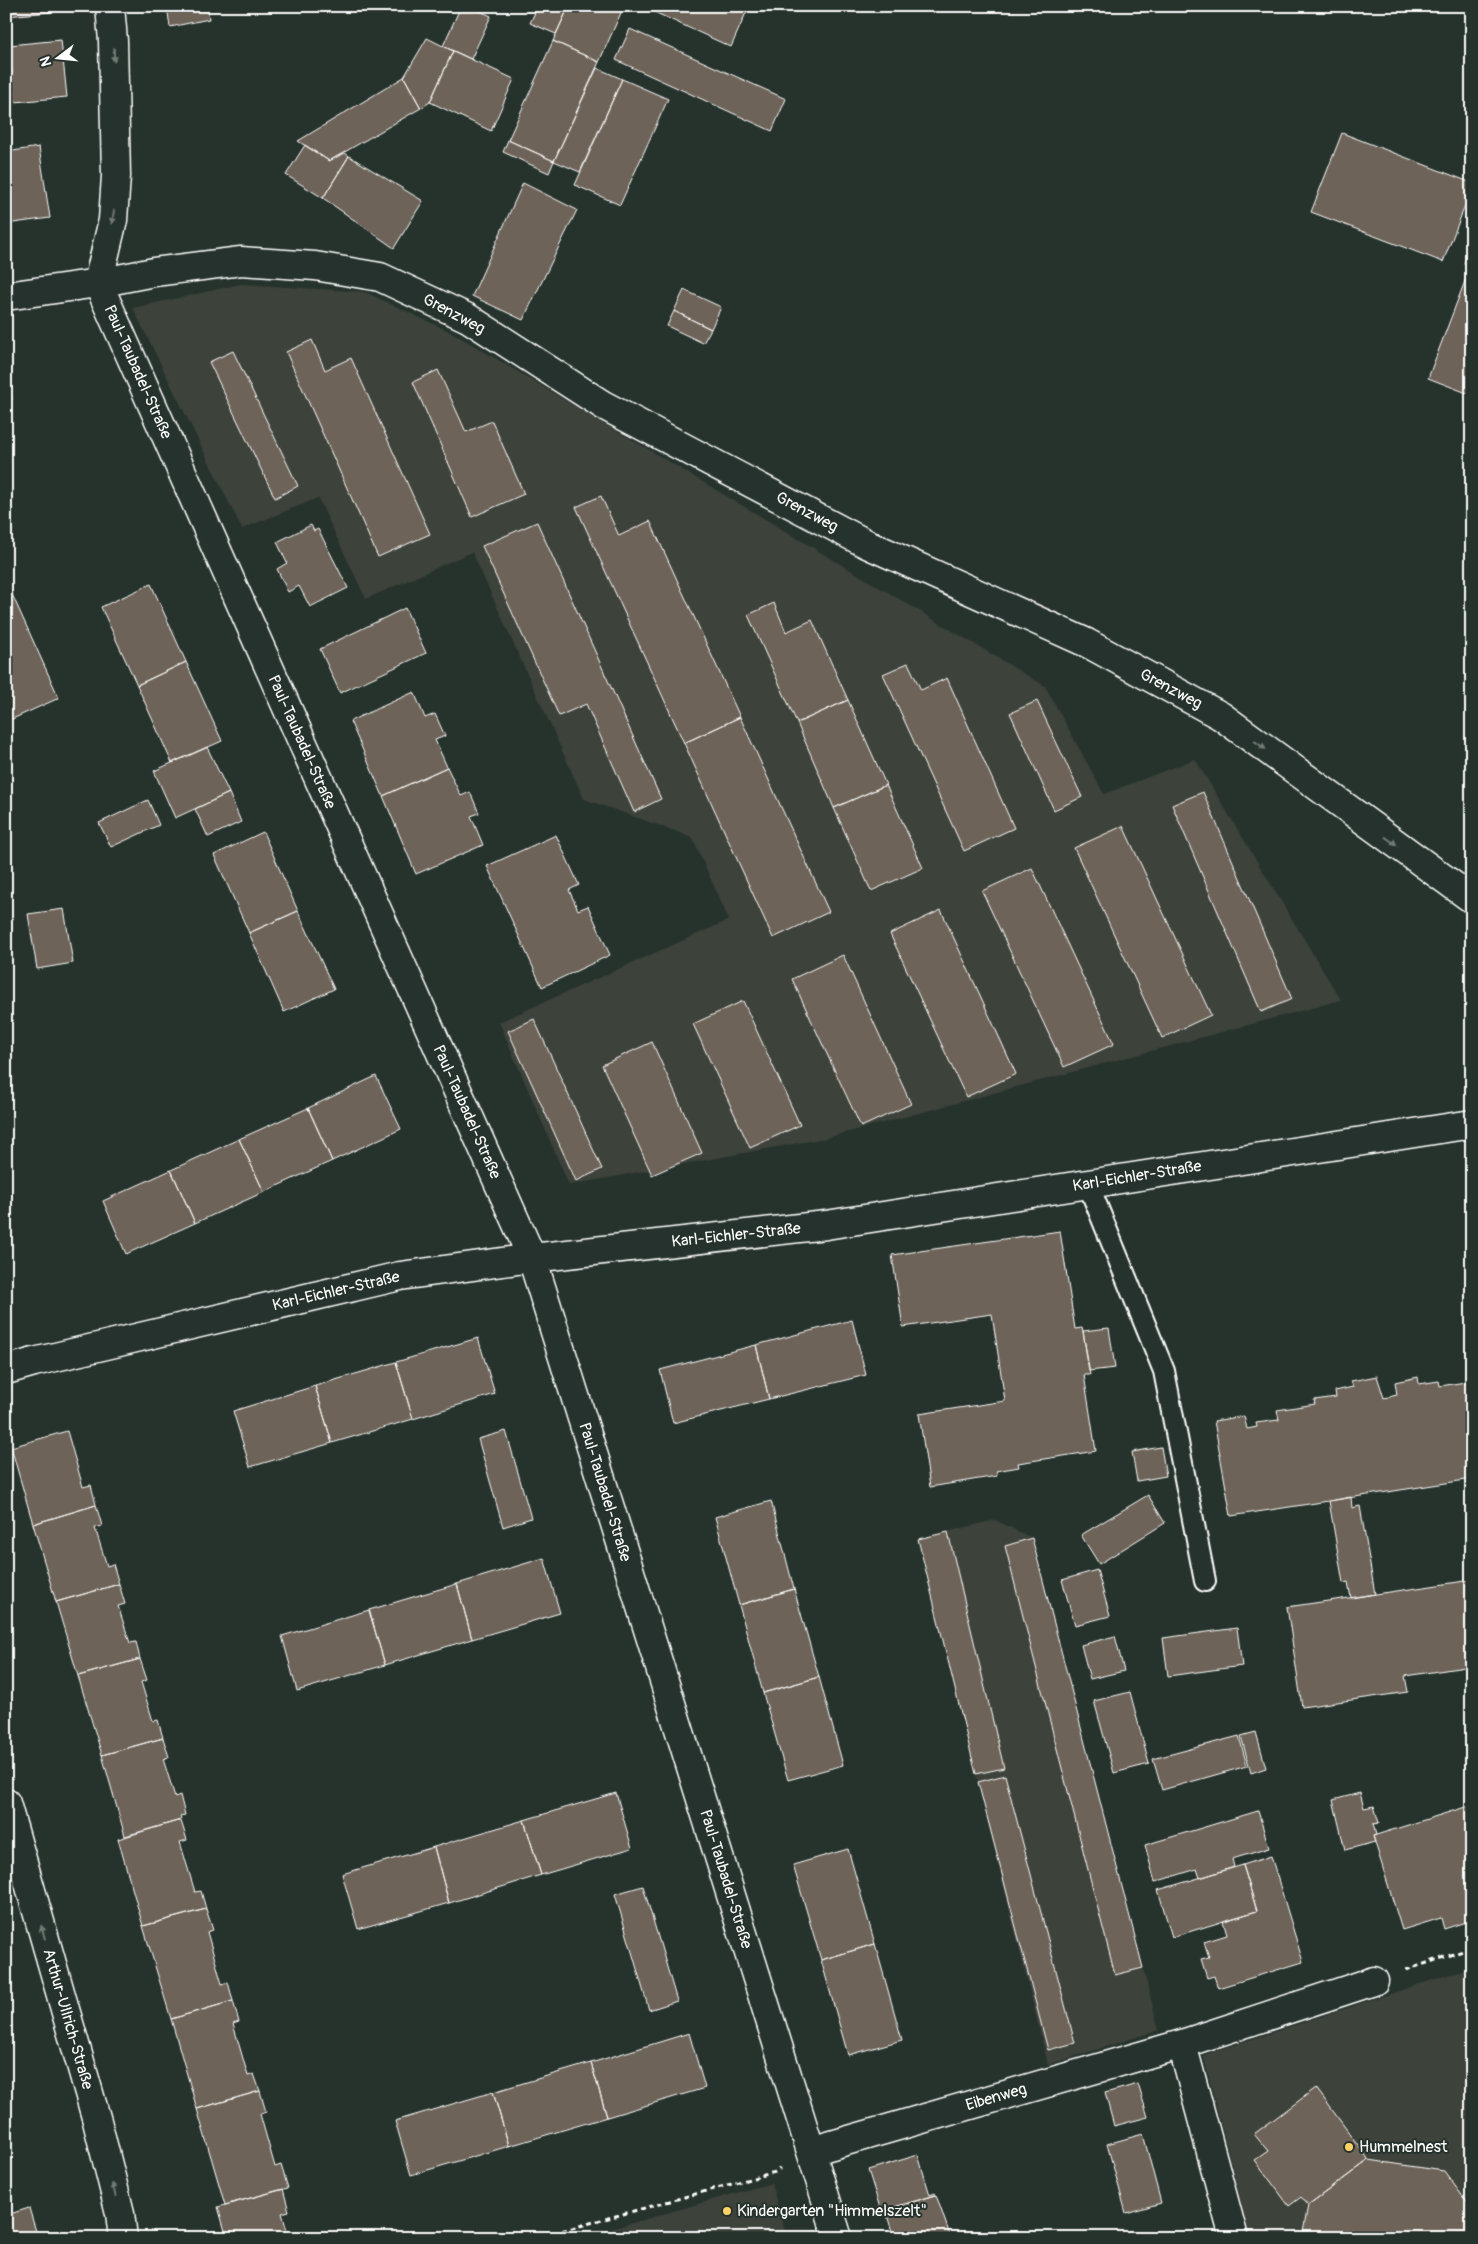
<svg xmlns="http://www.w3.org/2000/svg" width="1478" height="2244" font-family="Pangolin,sans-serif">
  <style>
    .built { fill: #3c423a }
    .building { fill: #6e6458; stroke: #fff }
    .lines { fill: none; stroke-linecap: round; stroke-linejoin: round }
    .lane-casing { stroke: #fff; stroke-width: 24 }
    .street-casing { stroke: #fff; stroke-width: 31 }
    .path { stroke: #fff; stroke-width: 3; stroke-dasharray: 5 4; stroke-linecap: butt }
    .lane { stroke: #26332d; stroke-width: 20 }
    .street { stroke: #26332d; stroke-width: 28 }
    .oneway { fill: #727a76 }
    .poi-dot { fill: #ffd166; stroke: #26332d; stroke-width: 2 }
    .labels { text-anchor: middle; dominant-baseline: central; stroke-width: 4; stroke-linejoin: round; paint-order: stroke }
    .street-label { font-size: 16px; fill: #fff; stroke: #26332d }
    .poi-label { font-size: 16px; fill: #fff; stroke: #26332d; text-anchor: start }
  </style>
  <rect width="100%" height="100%" fill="#26332d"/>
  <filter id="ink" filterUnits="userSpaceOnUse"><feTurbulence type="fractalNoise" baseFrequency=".02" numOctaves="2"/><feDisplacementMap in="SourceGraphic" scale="10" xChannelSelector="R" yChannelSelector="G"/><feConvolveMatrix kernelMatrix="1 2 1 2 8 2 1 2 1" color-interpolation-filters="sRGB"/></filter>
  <g filter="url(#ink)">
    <!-- built -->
    <path class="built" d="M241,284l124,8 88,41 592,353 59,108 91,-35 146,241 -515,138 -257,47 -70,-163 230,-102 -37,-83 -108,-38 -112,-247 -106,47 -48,-101 -76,31 -109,-221z
      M995,1520l37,18 127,492 -111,35 -130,-526z
      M1472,1967v271h-222l-47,-183z
      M771,2183l16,55h-207z"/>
    <!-- building -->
    <path class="building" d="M6,6h45v6l-45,4z
      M167,6h40l2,13 -39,8z
      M461,6h8l22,10 -20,43 -28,-13z
      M538,6h31l-13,28 -26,-11z
      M569,6h55l-25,56 -46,-21z
      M641,6h108l-18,41z
      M630,29l156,70 -14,32 -156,-71z
      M427,38l26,13 -23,51 -9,6 -17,-31z
      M61,40l6,57 -52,5 -1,-9 -8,1v-20l6,-1 -3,-28z
      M553,41l46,21 -45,99 -46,-21z
      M453,51l61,28 -23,52 -61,-29z
      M597,68l25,11 -42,93 -26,-11z
      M404,77l17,31 -92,53 -31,-20z
      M622,79l46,20 -48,106 -45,-20z
      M1342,133l130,50v5l-29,74 -132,-50z
      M508,140l46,21 -5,12 -46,-21z
      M305,145l24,16 16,-8 4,3 -26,42 -37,-23z
      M39,147l11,71 -44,6v-72z
      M349,156l74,45 -29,47 -71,-50z
      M523,183l54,27 -54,110 -51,-24z
      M1472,244v22l-8,-3z
      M1470,266h2v17l-7,-2z
      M1465,281l7,2v112l-44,-17z
      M684,290l37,17 -10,22 -37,-18z
      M674,311l37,18 -8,14 -36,-17z
      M312,340l13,30 26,-12 79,176 -52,23 -92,-205z
      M233,351l65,135 -23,12 -66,-136z
      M6,363l6,36 -6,1z
      M438,370l28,62 26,-11 32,73 -52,23 -59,-135z
      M601,496l18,40 31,-15 90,196 -56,26 -108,-236z
      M537,522l124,277 -27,13 -48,-108 -27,12 -77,-170z
      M311,525l3,6 4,-2 30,59 -38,19 -11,-21 -11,6 -11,-23 10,-6 -10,-21z
      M6,581l53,117 -49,22 -4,-8z
      M151,584l35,78 -49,23 -36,-78z
      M774,603l12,29 26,-12 36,80 -51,23 -49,-108z
      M405,608l21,45 -86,40 -20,-44z
      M186,662l36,79 -50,22 -35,-78z
      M908,663l13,27 26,-12 67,150 -50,23 -81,-177z
      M414,692l11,26 10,-4 10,22 -10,4 12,27 -64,29 -33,-75z
      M848,700l38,85 -52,23 -37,-85z
      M1037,701l45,96 -28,13 -44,-97z
      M740,717l89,195 -56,26 -89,-195z
      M207,747l22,46 -54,25 -21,-47z
      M447,767l14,29 9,-4 9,21 -8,3 12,29 -67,29 -33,-78z
      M886,785l37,83 -52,23 -37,-83z
      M1203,792l89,207 -31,13 -89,-207z
      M229,793l12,29 -33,15 -13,-28z
      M148,800l11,25 -48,22 -12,-24z
      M1123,826l88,189 -49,23 -88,-190z
      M263,832l35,79 -49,22 -35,-78z
      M556,835l23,50 -10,5 9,20 10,-4 22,49 -68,32 -55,-121z
      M1032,868l82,176 -50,23 -82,-176z
      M64,909l9,54 -36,6 -9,-55z
      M941,910l75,164 -50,23 -76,-163z
      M298,911l36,78 -50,23 -35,-79z
      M843,955l68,149 -50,23 -69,-148z
      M743,1001l57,124 -50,23 -57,-124z
      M534,1019l68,150 -26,12 -68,-150z
      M652,1042l50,111 -50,22 -50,-110z
      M376,1076l25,53 -69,32 -24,-53z
      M308,1108l24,53 -68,31 -25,-53z
      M239,1139l25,53 -69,31 -24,-53z
      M171,1170l24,53 -69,31 -23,-53z
      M1060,1231l15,98 7,-1 1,3 7,44h-6l12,76 -78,12 1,4 -23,4 1,5 -67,11 -11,-73 86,-13 -13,-87 -89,13 -11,-72z
      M852,1320l14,55 -97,24 -13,-54z
      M1109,1328l6,40 -26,3 -6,-40z
      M478,1338l17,56 -82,25 -17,-57z
      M756,1345l13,54 -96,24 -13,-53z
      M396,1362l17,57 -81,24 -17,-57z
      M1377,1376l7,22 13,-3 -2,-13 23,-5 1,7 20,-3 1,5 32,-5v98l-241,37 -17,-95 30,-5 3,13 10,-2 -1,-4 23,-3 -2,-10 38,-6 -1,-4 22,-3 -1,-6 18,-4 -2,-6z
      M315,1386l17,57 -82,24 -17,-56z
      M67,1431l16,56 8,-2 5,20 -63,19 -22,-77z
      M506,1431l25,87 -28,9 -25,-88z
      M1161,1447l5,29 -29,5 -5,-29z
      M1148,1495l17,28 -66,41 -18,-29z
      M1351,1497l1,11 8,-2 15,88 -24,4 -3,-16 -5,1 -14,-82z
      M771,1501l23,88 -55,16 -24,-88z
      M96,1505l6,21 -7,2 12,38 6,-2 6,20 -63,18 -23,-78z
      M948,1532l56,236 -28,6 -58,-235z
      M1032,1538l111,430 -28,7 -110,-429z
      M544,1558l16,55 -88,26 -15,-55z
      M1097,1570l13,46 -35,9 -13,-45z
      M1472,1580v86l-67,10 3,16 -106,15 -15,-100z
      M119,1584l6,20 -7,2 12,37 6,-1 4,17 -62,17 -22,-74z
      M457,1584l15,55 -87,26 -16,-55z
      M794,1589l25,88 -56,16 -24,-88z
      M369,1610l16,55 -88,26 -15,-55z
      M1237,1628l5,38 -74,10 -5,-38z
      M1115,1636l9,35 -34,8 -9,-34z
      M140,1659l7,21 -6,2 12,39 5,-1 5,18 -61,17 -24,-79z
      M819,1677l24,88 -55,15 -25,-87z
      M1130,1692l19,72 -35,9 -20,-72z
      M1256,1732l10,36 -15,5 -10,-37z
      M1239,1736l8,30 -85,24 -9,-31z
      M163,1738l6,19 -6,2 12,38 5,-2 5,20 -5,1 1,4 -56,16 -23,-81z
      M1005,1775l70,268 -27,7 -70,-268z
      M616,1793l16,55 -91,27 -17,-55z
      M1360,1793l4,15 10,-2 5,17 -6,1 3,11 -3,1 2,6 -30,8 -12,-50z
      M1472,1805v115l-28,9 -3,-11 -39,12 -29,-94z
      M1258,1811l11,37 -37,11 2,8 -34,11 -3,-9 -42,13 -10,-37z
      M524,1820l17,55 -92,28 -15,-56z
      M177,1821h4l6,19 -7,2 15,50 6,-1 5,18 -63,17 -25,-87z
      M434,1847l15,56 -91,26 -16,-55z
      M848,1849l27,95 -54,16 -28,-95z
      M1271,1856l32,106 -85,26 -4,-12 -7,2 -6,-19 8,-2 -5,-15 23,-7 -4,-14 34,-10 -14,-46z
      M1243,1865l14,46 -85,26 -14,-47z
      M643,1886l34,115 -28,9 -34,-116z
      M206,1909l7,21 -6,2 15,52 6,-2 5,19 -62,18 -28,-93z
      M875,1944l27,96 -54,15 -27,-95z
      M233,2001l6,21 -6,2 15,52 6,-2 6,17 -63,18 -26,-90z
      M689,2033l16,55 -98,29 -16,-54z
      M591,2063l16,54 -98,29 -16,-54z
      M1138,2084l10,33 -34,9 -9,-33z
      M1316,2088l53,72 -61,45 -7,-8 -12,9 -34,-46 13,-9 -14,-17z
      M260,2091l6,21 -6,2 15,53 6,-2 7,23 -63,17 -28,-96z
      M493,2092l16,54 -98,29 -16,-54z
      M1143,2134l18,69 -35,10 -19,-69z
      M918,2155l12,40 5,-2 1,2 -55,16 -13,-41z
      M1369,2160l75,11 28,38v29h-170l6,-33z
      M283,2189l6,22 -7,2 7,25h-62l-9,-31z
      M936,2195l15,43h-27l-1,-4 -13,4h-16l-8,-26 -5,-1z
      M29,2208l9,30h-32v-17l5,-1 -1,-6z"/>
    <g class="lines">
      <defs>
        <path id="lane" d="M1088,1184l76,187 41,210"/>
        <path id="street" d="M110,6l3,35 3,135 -3,44 -15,63 434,975 306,980
          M6,296l92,-13 56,-11 87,-11 74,5 65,11 88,41 135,87 264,139 220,99 134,73 251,183
          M6,1370l28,-8 366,-86 132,-18 294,-33 646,-101
          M6,1803l91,318 23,92 3,25
          M1182,2044l52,194
          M811,2151l371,-107 192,-63"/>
      </defs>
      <!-- lane casing -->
      <use href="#lane" class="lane-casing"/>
      <!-- street casing -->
      <use href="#street" class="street-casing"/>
      <!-- path -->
      <path class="path" d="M1406,1970l66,-22
        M536,2238l239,-66 5,-4"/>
      <!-- lane -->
      <use href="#lane" class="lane"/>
      <!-- street -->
      <use href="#street" class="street"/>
    </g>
    <!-- one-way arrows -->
    <defs><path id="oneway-solid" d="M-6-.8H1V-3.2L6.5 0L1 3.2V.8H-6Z" transform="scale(1.25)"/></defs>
    <g class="oneway">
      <use href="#oneway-solid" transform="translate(114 55) rotate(89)"/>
      <use href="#oneway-solid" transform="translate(113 217) rotate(98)"/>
      <use href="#oneway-solid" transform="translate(1260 745) rotate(36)"/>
      <use href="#oneway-solid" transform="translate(1391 841) rotate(36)"/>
      <use href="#oneway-solid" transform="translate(43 1932) rotate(-106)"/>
      <use href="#oneway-solid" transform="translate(114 2190) rotate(-104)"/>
    </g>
  </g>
  <!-- markers -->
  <g class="poi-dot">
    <circle cx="1349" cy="2147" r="5"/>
    <circle cx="727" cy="2211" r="5"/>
  </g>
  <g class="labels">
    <!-- street labels -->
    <g class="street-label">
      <text transform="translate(454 314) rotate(28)">Grenzweg</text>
      <text transform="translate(138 372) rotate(66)">Paul-Taubadel-Straße</text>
      <text transform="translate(807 512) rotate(28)">Grenzweg</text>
      <text transform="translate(1171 689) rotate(28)">Grenzweg</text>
      <text transform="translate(302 742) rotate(66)">Paul-Taubadel-Straße</text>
      <text transform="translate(467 1112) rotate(66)">Paul-Taubadel-Straße</text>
      <text transform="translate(1137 1176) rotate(-9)">Karl-Eichler-Straße</text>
      <text transform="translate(736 1235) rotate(-6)">Karl-Eichler-Straße</text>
      <text transform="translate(336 1291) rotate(-13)">Karl-Eichler-Straße</text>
      <text transform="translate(605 1492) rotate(73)">Paul-Taubadel-Straße</text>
      <text transform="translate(726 1879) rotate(73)">Paul-Taubadel-Straße</text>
      <text transform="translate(68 2019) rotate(74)">Arthur-Ullrich-Straße</text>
      <text transform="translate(996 2097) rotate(-16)">Eibenweg</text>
    </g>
    <!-- poi labels -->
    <g class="poi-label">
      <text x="1359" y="2147">Hummelnest</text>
      <text x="737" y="2211">Kindergarten "Himmelszelt"</text>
    </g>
  </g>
  <!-- margin -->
  <rect width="1478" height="2244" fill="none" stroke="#26332d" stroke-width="25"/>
  <rect x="12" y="12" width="1453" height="2219" fill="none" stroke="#fff" stroke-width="2" filter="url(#ink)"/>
  <!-- north arrow -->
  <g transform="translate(58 58) rotate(254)" stroke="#26332d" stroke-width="4" paint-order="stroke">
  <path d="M0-4L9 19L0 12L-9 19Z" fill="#ffffff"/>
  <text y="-8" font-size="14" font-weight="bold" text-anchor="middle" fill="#ffffff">N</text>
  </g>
</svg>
